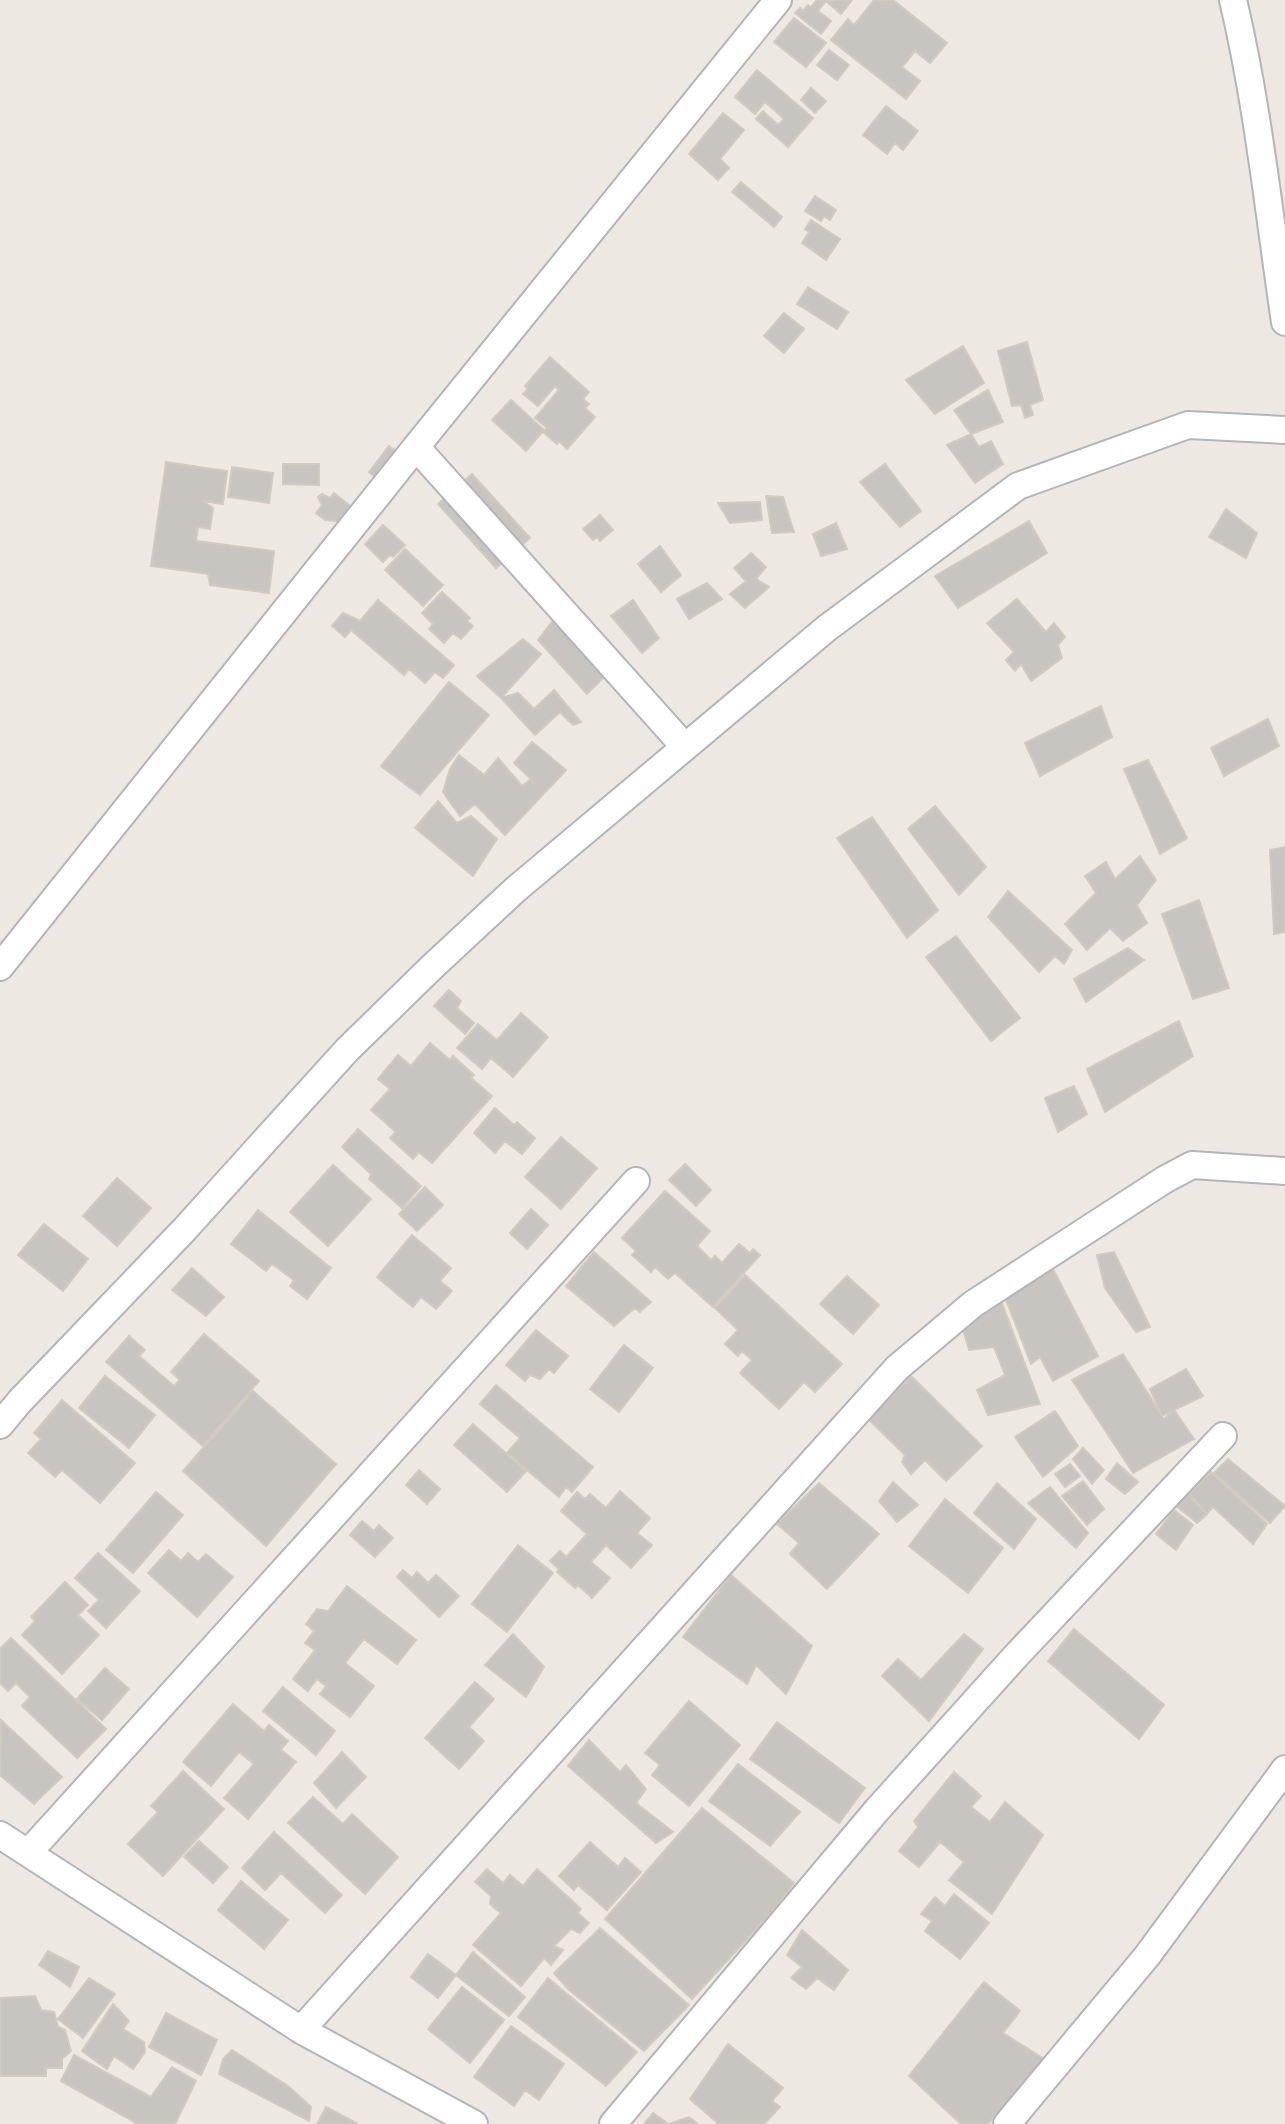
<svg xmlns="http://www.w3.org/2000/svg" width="1285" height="2124" font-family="Inter,sans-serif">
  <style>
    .building { fill: #c8c4bf; stroke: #d1cac0; stroke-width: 2 }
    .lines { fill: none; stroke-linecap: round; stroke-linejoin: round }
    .minor-casing { stroke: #b2b5b9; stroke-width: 30 }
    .minor { stroke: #fff; stroke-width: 26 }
  </style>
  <rect width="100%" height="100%" fill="#ede9e2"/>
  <!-- building -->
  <path class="building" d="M817,0h35l-11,14 -15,-13 -8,10 13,10 -10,13 -26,-21 5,-5 3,3 5,-6 3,2z
    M874,0h19l54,43 -17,20 -15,-12 -13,16 18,14 -14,18 -75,-59 17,-21 6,6z
    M794,18l32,25 -20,24 -32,-25z
    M829,50l20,15 -12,15 -20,-15z
    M757,70l56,48 -25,29 -32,-28 7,-8 15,14 6,-6 -19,-17 -10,12 -20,-17z
    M811,88l15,13 -11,12 -14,-13z
    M886,106l32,25 -15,19 -8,-7 -8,11 -24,-19z
    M723,113l21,17 -24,29 9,9 -11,12 -29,-26z
    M741,182l41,35 -8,10 -42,-35z
    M815,196l21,14 -6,10 -6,-4 -3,5 -16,-10z
    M811,220l29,19 -14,21 -24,-17 7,-11 -4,-3z
    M808,287l40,25 -11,17 -40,-25z
    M784,313l20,16 -20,24 -20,-17z
    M1027,342l16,58 -13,5 3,10 -8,3 -4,-13 -9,1 -14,-55z
    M963,346l21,37 -49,31 -29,-34z
    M550,357l39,35 -6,7 6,5 -4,4 10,9 -28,32 -8,-8 -2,3 -14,-12 4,-4 -12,-10 24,-28 -4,-4 -17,20 -15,-12 5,-5 -3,-3z
    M988,390l15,32 -32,12 -17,-24z
    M511,400l33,30 -18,21 -34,-31z
    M971,434l8,13 12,-6 12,23 -28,19 -28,-38z
    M389,446l16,12 -21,26 -15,-12z
    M166,462l61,9 -4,33 -20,-3 10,7 -3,21 -12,-2 -2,14 78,10 -5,42 -59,-8 -2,-11 -57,-8z
    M283,464h36v21l-36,-1z
    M885,464l36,47 -21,16 -40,-45z
    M232,467l41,6 -4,30 -41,-6z
    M472,474l58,64 -34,30 -58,-64z
    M334,493l21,17 -13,16 -6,-5 -11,-1 -9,-7 6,-8 -4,-8 4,-3 8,4z
    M766,496l17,1 11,35 -22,1z
    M760,502l2,18 -32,3 -12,-20z
    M1226,509l31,24 -11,25 -37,-21z
    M600,515l13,15 -13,11 -3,-4 -4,3 -10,-11z
    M1029,521l18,32 -89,55 -23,-32z
    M836,523l11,26 -26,7 -8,-22z
    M383,525l22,20 -12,12 -3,-2 -7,7 -18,-18z
    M660,546l21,29 -20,17 -23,-28z
    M405,549l38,36 -20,21 -38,-36z
    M751,553l15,14 -10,12 13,8 -24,21 -15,-14 16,-13 -12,-13z
    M707,583l15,16 -33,20 -12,-20z
    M442,592l28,26 -3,3 6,5 -12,13 -8,-6 -9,10 -15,-14 4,-5 -11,-11z
    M1017,599l29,33 8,-9 11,14 -7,8 4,13 -31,23 -10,-17 -6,7 -9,-11 8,-8 -27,-29z
    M378,600l76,65 -11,13 -8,-6 -10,11 -16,-14 -5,6 -53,-45 -6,7 -13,-11 11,-13 17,8z
    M633,600l26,38 -17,15 -31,-37z
    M555,618l51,57 -19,19 -49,-54z
    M523,639l18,15 -40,44 -24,-22z
    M449,682l40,33 -69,80 -39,-29z
    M554,690l27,32 -8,3 -13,-13 -25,23 -34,-37 17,-5 16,16z
    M1101,706l11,31 -72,39 -15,-33z
    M1268,719l11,27 -55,30 -13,-28z
    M532,742l34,28 -61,65 -30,-31 -15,12 -17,-24 7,-23 9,-14 25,20 14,-17 24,28 9,-7 -17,-16z
    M1148,760l39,78 -27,16 -36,-85z
    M438,801l19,22 14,-7 26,23 -24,37 -58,-48z
    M935,806l51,61 -27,28 -51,-66z
    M872,817l66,93 -31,28 -70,-100z
    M1285,847v85l-11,2 -4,-84z
    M1140,856l16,24 -19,25 10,18 -24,18 -13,-13 -23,22 -22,-26 31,-31 -11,-17 21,-14 9,17z
    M1008,891l64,59 -8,14 -9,-8 -16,16 -51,-55z
    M1199,900l30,88 -36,11 -31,-85z
    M956,936l64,82 -29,23 -65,-84z
    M1128,948l16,12 -58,42 -12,-23z
    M449,990l12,11 -4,7 17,15 -9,11 -31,-28z
    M521,1013l27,24 -35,40 -22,-19 -9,11 -25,-21 21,-24 19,16z
    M1179,1021l14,35 -88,56 -18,-43z
    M430,1043l20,17 3,-4 21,19 -3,3 21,18 -60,67 -13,-11 -6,7 -23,-21 6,-6 -25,-22 19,-21 -12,-10 20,-24 13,11z
    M1074,1086l13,28 -29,18 -13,-34z
    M495,1108l19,17 3,-3 18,16 -13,16 -17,-13 -10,12 -21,-20z
    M358,1129l63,57 -19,22 -33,-29 2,-5 -29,-27z
    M561,1137l36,31 -36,41 -36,-32z
    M685,1164l26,26 -15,16 -27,-26z
    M333,1165l38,34 -43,47 -38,-34z
    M117,1178l34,30 -34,38 -34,-30z
    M425,1187l18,18 -26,26 -18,-17z
    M665,1191l45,40 -13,15 14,14 4,-4 7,7 17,-19 11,9 3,-4 7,6 -47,52 -38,-34 -7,6 -13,-12 -4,5 -19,-17 4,-4 -14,-13z
    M531,1209l17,16 -21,24 -17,-16z
    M258,1210l73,58 -24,31 -17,-13 4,-6 -22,-16 -6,7 -35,-27z
    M44,1224l44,35 -25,32 -45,-36z
    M412,1235l39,33 -11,13 12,10 -16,18 -15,-12 -8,10 -36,-30z
    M594,1252l57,50 -11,10 -5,-4 -21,18 -48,-40z
    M1114,1252l36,75 -14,5 -31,-44 -8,-33z
    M1052,1267l46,89 -45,25 -13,-24 -9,7 -31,-80z
    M192,1268l32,29 -18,19 -34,-26z
    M745,1275l97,89 -27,28 -11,-10 -25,27 -39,-36 12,-13 -10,-9 -4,5 -13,-12 13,-14 -23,-22z
    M847,1276l32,29 -26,29 -33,-30z
    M998,1293l42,111 -52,11 -11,-25 28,-15 -11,-28 -25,3 -11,-38z
    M536,1330l32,26 -14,17 -5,-4 -9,10 -10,-4 -5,6 -19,-16z
    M204,1334l55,47 -56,65 -97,-84 23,-26 16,14 -6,6 35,30 6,-6 -9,-8z
    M624,1345l29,23 -34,44 -29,-23z
    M1123,1354l41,65 10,-9 20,29 -61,34 -61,-93z
    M1186,1369l17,27 -41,20 -12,-27z
    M105,1376l50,39 -26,33 -50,-40z
    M911,1376l71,70 -36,35 -21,-21 -14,14 -9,-12 3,-7 -37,-36z
    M496,1385l97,82 -21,25 -6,-5 -7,10 -52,-44 13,-15 -40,-34z
    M253,1391l83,73 -70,82 -83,-75z
    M62,1400l73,63 -35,40 -38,-33 -7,7 -27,-24 13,-14 -7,-6z
    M1055,1411l23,35 -35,31 -28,-40z
    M473,1424l53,47 -19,21 -53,-47z
    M1083,1448l21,22 -12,14 -19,-25z
    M1228,1459l57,47 -15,17 -56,-50z
    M1117,1463l21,19 -13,12 -19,-15z
    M1070,1464l10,12 -15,11 -10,-13z
    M419,1470l21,19 -13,15 -21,-19z
    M1211,1472l56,52 -14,20 -40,-37 -6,7 -18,-20z
    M1083,1481l21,28 -17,16 -25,-29z
    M893,1482l25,23 -21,17 -18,-21z
    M819,1483l60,51 -52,55 -37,-35 9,-11 -22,-19z
    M997,1483l39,36 -22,30 -40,-36z
    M1050,1487l38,46 -12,15 -48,-45z
    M620,1491l30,27 -13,15 15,12 -21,23 -25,-23 -15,17 19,16 -18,20 -14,-13 -3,3 -18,-16 2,-3 -9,-8 10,-10 6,6 21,-23 -26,-23 16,-19 8,7 5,-5 16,14z
    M156,1492l27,23 -50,58 -27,-23z
    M1187,1494l20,20 -10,9 -21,-17z
    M945,1499l58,49 -35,45 -59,-47z
    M1174,1510l19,15 -17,25 -20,-16z
    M362,1521l12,10 5,-6 14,13 -18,19 -25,-22z
    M518,1545l35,28 -46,59 -35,-28z
    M169,1550l12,11 7,-8 10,9 8,-8 27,23 -36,40 -49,-44z
    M98,1553l42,38 -34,37 -18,-17 11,-11 -24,-22z
    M403,1570l9,8 5,-6 11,11 8,-8 23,21 -20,21 -42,-40z
    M731,1575l81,71 -26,48 -30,-29 -9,19 -64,-47z
    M65,1582l23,23 -10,10 21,20 -37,39 -40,-39 13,-14 -4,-4z
    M347,1586l69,54 -19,24 -33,-25 -19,24 29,23 -24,31 -30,-23 6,-8 -9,-7 -9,12 -15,-12 22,-29 -10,-7 9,-12 -8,-7 11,-15 11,2z
    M1074,1629l90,76 -25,34 -91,-78z
    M513,1634l31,33 -18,30 -41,-32z
    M964,1634l19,15 -54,72 -47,-45 16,-17 23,21z
    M11,1638l95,91 -29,29 -55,-52 8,-9 -14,-14 -8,8 -8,-8v-34z
    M105,1668l24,21 -27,31 -25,-21z
    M475,1682l19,17 -25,28 15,14 -25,28 -34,-31z
    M283,1687l52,44 -19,24 -53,-44z
    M689,1701l51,44 -51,61 -37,-31 8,-10 -15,-12z
    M233,1704l31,27 5,-6 19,16 -7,9 15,12 -48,57 -24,-21 30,-34 -15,-12 -28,34 -28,-24z
    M1,1720l61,57 -28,27 -34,-29z
    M777,1722l88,66 -26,35 -89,-64z
    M589,1740l31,32 6,-7 20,24 -10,14 37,29 -17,11 -88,-77z
    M342,1752l24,25 -30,31 -22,-25z
    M738,1764l62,48 -30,34 -61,-45z
    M183,1771l41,38 -61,67 -35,-32 30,-32 -7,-6z
    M954,1772l27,24 -10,11 19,15 15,-20 38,33 -51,79 -43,-34 15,-18 -24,-20 -21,25 -20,-16 19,-24 -4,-6z
    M313,1797l30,27 9,-10 46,43 -33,37 -77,-71z
    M702,1808l92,75 -21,28 -81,88 -87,-80z
    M274,1832l68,63 -17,18 -44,-40 -16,17 -23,-22z
    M199,1841l29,26 -15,16 -29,-26z
    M590,1842l28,25 7,-9 16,14 -34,38 -29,-25 -4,5 -15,-14z
    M487,1869l16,14 7,-8 13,11 14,-17 44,40 -3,4 11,10 -9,10 -9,-4 -17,17 9,4 -12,15 -7,-7 -23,28 -48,-41 28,-32 -11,-9 1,-8 -16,-14z
    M241,1881l47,39 -24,29 -46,-39z
    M954,1894l35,29 -29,36 -35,-28 7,-10 -11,-7 14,-17 10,9z
    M600,1928l89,77 -45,46 -76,-62 -14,-16z
    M802,1930l46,40 -14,20 -17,-12 -11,11 -15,-11 11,-11 -15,-12z
    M48,1951l31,16 -9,20 -31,-22z
    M473,1952l52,45 -16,19 -53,-41z
    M428,1954l28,21 -18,23 -27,-21z
    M89,1978l26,16 -32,44 -25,-19z
    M548,1978l89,74 -31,34 -88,-69z
    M984,1982l36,29 -17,22 41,26 -56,65h-27l-52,-48z
    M462,1987l42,33 -34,43 -42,-34z
    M35,1996l6,14 13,2 4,15 7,3 6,21 -9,8v9h-16v8h-46v-78z
    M113,2004l16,17 -6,8 21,13 1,10 -12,17 -19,-13 -7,13 -25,-18z
    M166,2013l51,27 -16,35 -52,-28z
    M511,2026l53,38 -25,36 -14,-10 -11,16 -40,-29z
    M728,2044l55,44 -11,13 8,6 -16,17h-45l-29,-25z
    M232,2050l56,36 23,21 -2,14 -90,-47 4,-15z
    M74,2055l77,42 21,-30 24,14 -21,43h-37l-77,-43z
    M326,2107l32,17h-41z
    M653,2113l16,11 20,-7 9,7h-54z"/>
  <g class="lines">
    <defs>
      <path id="minor" d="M1233,0c25,105 36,215 52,322
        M416,447l269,300
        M0,967l416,-520 362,-447
        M0,1425l20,-24 164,-171 163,-180 85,-83 84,-78 311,-261 191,-142 170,-61 97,5
        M0,1835l301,195 173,94
        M28,1853l608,-672
        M301,2030l596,-662 76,-64 191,-124 28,-15 93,6
        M613,2124l264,-314 137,-152 209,-222
        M1007,2124l140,-168 138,-187"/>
    </defs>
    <!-- minor casing -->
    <use href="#minor" class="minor-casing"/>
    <!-- minor -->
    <use href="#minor" class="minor"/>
  </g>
</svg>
